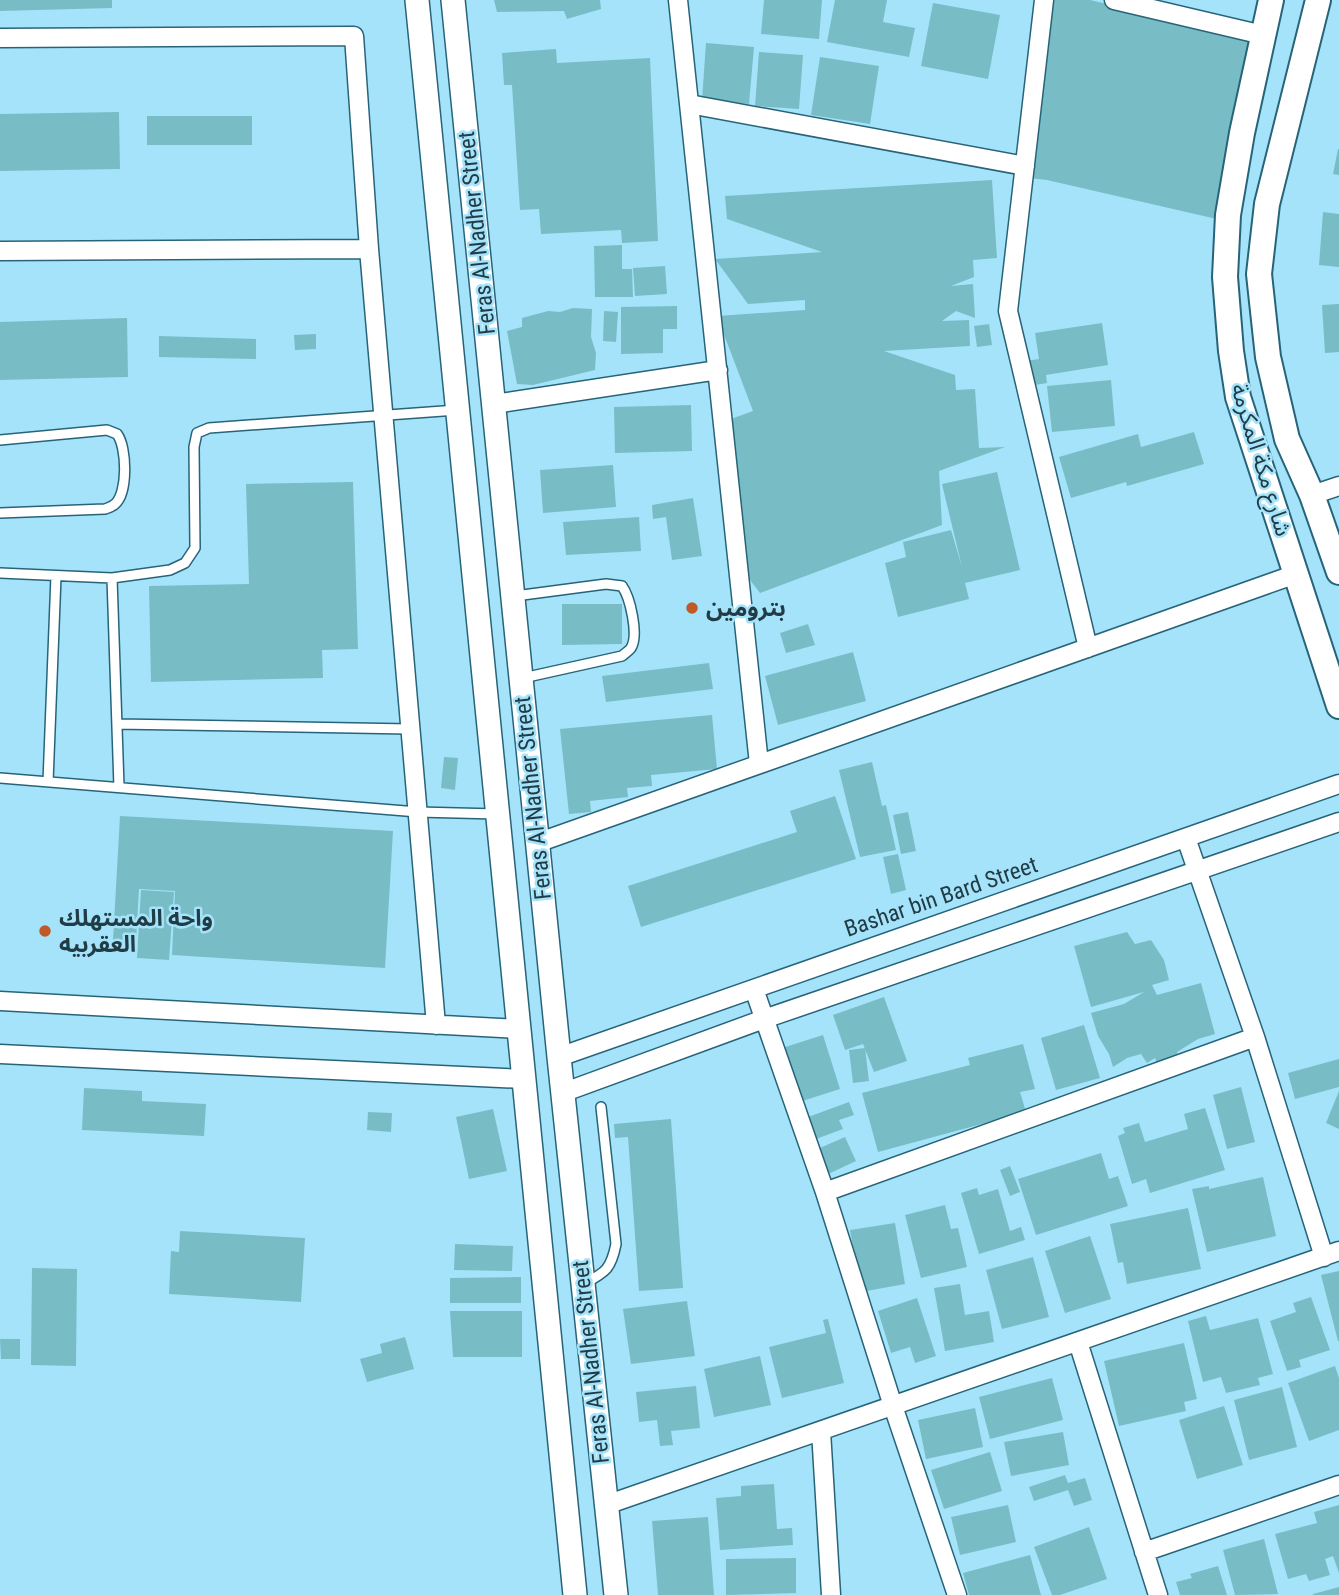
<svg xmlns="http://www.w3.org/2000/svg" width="1339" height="1595" font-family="'Roboto Condensed','Noto Sans Arabic',sans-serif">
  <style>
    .building { fill: #78bdc5 }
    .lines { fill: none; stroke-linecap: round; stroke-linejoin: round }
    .service-casing { stroke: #276479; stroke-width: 12 }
    .minor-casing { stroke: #276479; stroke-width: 21 }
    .tertiary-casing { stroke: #276479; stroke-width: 26 }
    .secondary-casing { stroke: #276479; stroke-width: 28 }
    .service { stroke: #fff; stroke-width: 9 }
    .minor { stroke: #fff; stroke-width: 18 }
    .tertiary { stroke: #fff; stroke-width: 23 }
    .secondary { stroke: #fff; stroke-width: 24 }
    .poi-dot { fill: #bf5a28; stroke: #a5e3fb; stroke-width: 2.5 }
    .labels { text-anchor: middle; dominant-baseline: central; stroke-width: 5; stroke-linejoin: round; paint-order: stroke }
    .street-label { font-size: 23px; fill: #223c45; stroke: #a5e3fb }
    .poi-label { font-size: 23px; font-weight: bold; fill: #223c45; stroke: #a5e3fb; text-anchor: start }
  </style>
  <rect width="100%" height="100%" fill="#a5e3fb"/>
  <!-- building -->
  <path class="building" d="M0,0h112v8l-112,3z
    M494,0h106l1,9 -34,10 -3,-8 -67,1z
    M764,0h58l-3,39 -58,-5z
    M835,0h52l-4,22 32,6 -6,29 -82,-15z
    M1050,0h40l167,39 -36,181 -174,-40 -18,-2z
    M933,3l67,12 -12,64 -67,-13z
    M706,43l48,4 -5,57 -47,-4z
    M556,49l1,14 93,-5 8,183 -36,2 -1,-13 -80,4 -2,-25 -19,1 -8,-125h-8l-2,-32z
    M759,52l44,3 -4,54 -44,-3z
    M820,57l59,9 -9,58 -59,-9z
    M119,112l1,57 -120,2v-57z
    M147,116h105v29h-105z
    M1338,149h1v26l-6,-1z
    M992,180l5,78 -24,2 1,17 -23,9 22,-2 2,34 -19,-7 -14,10 27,-1 1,26 -86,5 71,24 1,15 19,-1 4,59 26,-1 -66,24 3,54 -182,68 -20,-26 -9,-148 22,-8 -36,-95 88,-6v-10l-57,4 -33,-45 107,-7 -95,-33 -2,-23z
    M1323,212l16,2v53l-20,-2z
    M622,245v24h10l1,28h-38l-1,-51z
    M665,266l2,28 -32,2 -2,-28z
    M1339,304v48l-14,1 -3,-48z
    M677,306v23h-14v24l-42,1v-47z
    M573,308l19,1 -1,28 5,16 -1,17 -62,15 -16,-1 -10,-53 15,-4v-9l26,-7 12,1z
    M604,311l14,1 -2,30 -13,-1z
    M127,318l1,59 -128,3v-58z
    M1102,323l6,42 -62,10 1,8 -18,3 -4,-25 14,-2 -4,-26z
    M989,324l3,21 -15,2 -3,-21z
    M316,334v15l-21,1 -1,-15z
    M159,336l97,3v20l-97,-2z
    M1111,380l4,46 -63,6 -5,-46z
    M691,405l1,46 -77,2 -1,-46z
    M1194,432l10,32 -77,22 -1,-4 -55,16 -12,-41 79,-23 3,13z
    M613,465l3,42 -73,6 -3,-43z
    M997,472l23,98 -55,13 4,16 -71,18 -13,-54 21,-6 -3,-15 48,-12 11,37 -20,-83z
    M353,482l5,167 -36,1 1,28 -172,4 -2,-96 100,-2 -3,-100z
    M693,498l9,58 -30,4 -6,-43 -13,2 -1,-14z
    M639,517l2,34 -75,4 -3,-33z
    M562,604h60v40l-60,1z
    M808,624l7,21 -29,8 -6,-20z
    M853,652l13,49 -88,24 -13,-49z
    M709,663l4,26 -107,13 -4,-26z
    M712,715l5,54 -66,6 1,11 -25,2 1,9 -38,4 1,11 -22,2 -9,-85z
    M444,757l14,1 -3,32 -14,-2z
    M872,762l10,44 4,-1 10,45 -36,7 -21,-87z
    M835,796l21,63 -215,68 -13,-41 169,-54 -7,-21z
    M908,812l8,39 -15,3 -8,-39z
    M120,816l273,15 -8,137 -213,-13 3,-64 -36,-2 -3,52 -23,-1z
    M898,854l8,36 -15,4 -8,-37z
    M141,890l33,2 -5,68 -32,-2z
    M1127,932l8,12 16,-4 13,20 5,20 -17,5 5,10 44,-12 14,51 -17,5 -21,13 2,9 -21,6 -3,-9 -8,5 -6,-9 -14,4 -14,9 -4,-13 -11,-18 -7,-23 33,-9 20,-12 -53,15 -17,-61z
    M884,997l23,64 -33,11 -11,-28 -18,6 -12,-35z
    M1084,1025l16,53 -44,12 -15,-52z
    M823,1035l17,54 -44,14 -17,-54z
    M1023,1044l12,45 -15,3 6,20 -148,40 -16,-59 108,-28 -2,-7z
    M865,1048l4,33 -16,2 -4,-33z
    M1339,1059v28l-44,12 -7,-26z
    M1241,1087l14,55 -28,7 -14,-54z
    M84,1088l58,3v10l64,3 -2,32 -122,-6z
    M1339,1091v38l-13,-6z
    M849,1102l5,13 -15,5 4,9 -35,13 -8,-22z
    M1205,1108l20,62 -75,23 -4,-14 -14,5 -14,-48 7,-3 -2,-5 16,-5 6,19 43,-13 -4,-15z
    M493,1109l14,62 -38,8 -13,-62z
    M368,1112l24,1 -1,19 -24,-2z
    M671,1119l12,169 -44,3 -11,-154 -13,1 -1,-14z
    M845,1137l11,24 -32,15 -11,-25z
    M1101,1153l8,26 9,-3 10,30 -92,29 -18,-56z
    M1010,1166l10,26 -10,4 -10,-26z
    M1263,1177l13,59 -69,16 -15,-63 17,-3v3z
    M977,1188l2,7 19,-6 12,42 11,-4 4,13 -46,14 -18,-61z
    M945,1205l6,24 7,-1 9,39 -46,11 -16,-63z
    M1188,1208l13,61 -74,15 -4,-22 -5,1 -8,-39z
    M895,1223l10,61 -44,8 -11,-62z
    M180,1231l125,7 -4,64 -132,-8 2,-43 8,1z
    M1090,1236l21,63 -46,14 -20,-62z
    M455,1244l58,2 -1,25 -58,-1z
    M1033,1257l16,60 -47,12 -16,-59z
    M32,1268l45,1 -1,97 -45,-1z
    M1339,1271v70h-1l-17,-66z
    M521,1277v26h-71v-25z
    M960,1284l5,31 24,-4 5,31 -49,9 -11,-63z
    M1311,1297l19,53 -31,10 2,7 -14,4 -17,-50 26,-9 -3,-9z
    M917,1298l19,58 -21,7 -5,-16 -19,6 -13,-42z
    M687,1301l8,55 -64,8 -8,-55z
    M450,1311h72v46h-69z
    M1206,1316l4,14 48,-12 15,56 -15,4 2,7 -34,8 -5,-16 -18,5 -15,-61z
    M828,1319l16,64 -62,15 -13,-51 57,-14 -3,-13z
    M405,1337l9,32 -47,13 -7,-23 22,-6 -2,-9z
    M0,1339h20v20h-19z
    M1184,1343l13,56 -13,3 2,9 -67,15 -15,-65z
    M760,1356l11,49 -57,12 -10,-48z
    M1335,1366l4,12v52l-30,11 -21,-58z
    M1052,1378l11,42 -73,19 -11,-42z
    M696,1386l4,42 -29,3 2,14 -13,1 -3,-26 -18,2 -3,-30z
    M1282,1387l15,60 -48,13 -15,-60z
    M1224,1406l19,59 -46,14 -18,-59z
    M975,1408l8,39 -57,12 -8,-39z
    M1063,1432l6,33 -58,11 -7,-34z
    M990,1452l12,39 -58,18 -13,-39z
    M1065,1475l3,8 17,-5 7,22 -18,6 -6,-16 -34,11 -5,-14z
    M774,1484l3,45 15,-1 1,17 -73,5 -4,-52 25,-2v-10z
    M1008,1505l8,37 -56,13 -9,-38z
    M1339,1505v68l-6,-17 -8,3 5,16 -21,6 -3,-7 -18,5 -13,-45 42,-11 -3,-11z
    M708,1517l6,78h-56l-6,-74z
    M1089,1527l18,52 -47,16h-8l-18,-48z
    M1264,1539l14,55 -43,1 -12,-45z
    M1030,1555l11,40h-72l-6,-22z
    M796,1558v35l-70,2v-36z
    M1218,1566l9,29h-47l-4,-13 16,-4 -2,-4z
    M1339,1587v8h-26v-1z"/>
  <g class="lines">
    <defs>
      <path id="service" d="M0,440l107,-10 10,4c10,13 11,59 -2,70 -3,3 -7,4 -10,5l-105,4
        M0,573l112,5 58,-8 15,-7 10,-15 -1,-101 3,-14 12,-5 248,-18
        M112,578l7,209
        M515,596l91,-12 16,2c8,11 17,49 9,62 -2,3 -6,5 -9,8l-99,22
        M117,724l293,5
        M0,778l418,34 79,2
        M48,782l8,-206
        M584,1284c22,-12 27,-15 32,-40l-15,-137"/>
      <path id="minor" d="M678,0l81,764
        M1044,0l-36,311 80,337
        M1114,0l149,35
        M0,38l354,-2 15,213 67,776
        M689,104l336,62
        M0,251l369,-2
        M494,404l224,-34
        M1312,495l27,-9
        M1186,838l69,199 69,220
        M537,843l759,-269
        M754,989l71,203 68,214 64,189
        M0,1001l518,28
        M0,1054l523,25
        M559,1057l780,-273
        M562,1093l202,-74 575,-197
        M825,1192l430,-155
        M1078,1342l80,253
        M821,1431l10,164
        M606,1505l733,-254
        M1144,1552l195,-67"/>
      <path id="tertiary" d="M417,0l158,1595
        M453,0l106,1057 57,538"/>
      <path id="secondary" d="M1271,0l-29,133 -14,82 -3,62 6,74 7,46 101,309
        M1318,0l-51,204 -8,70 9,83 19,82 25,56 27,77"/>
    </defs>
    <!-- service casing -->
    <use href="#service" class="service-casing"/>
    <!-- minor casing -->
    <use href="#minor" class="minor-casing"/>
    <!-- tertiary casing -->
    <use href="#tertiary" class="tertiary-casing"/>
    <!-- secondary casing -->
    <use href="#secondary" class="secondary-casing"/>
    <!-- service -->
    <use href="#service" class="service"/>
    <!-- minor -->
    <use href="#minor" class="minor"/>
    <!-- tertiary -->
    <use href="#tertiary" class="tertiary"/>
    <!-- secondary -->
    <use href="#secondary" class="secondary"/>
  </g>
  <!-- markers -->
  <g class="poi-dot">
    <circle cx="692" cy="608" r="7"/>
    <circle cx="45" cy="931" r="7"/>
  </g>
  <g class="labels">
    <!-- street labels -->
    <g class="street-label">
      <text transform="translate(477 233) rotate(-96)">Feras Al-Nadher Street</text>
      <text transform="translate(1261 460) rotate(73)">شارع مكة المكرمة</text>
      <text transform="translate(533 798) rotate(-96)">Feras Al-Nadher Street</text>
      <text transform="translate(941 897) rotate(-19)">Bashar bin Bard Street</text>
      <text transform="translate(591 1362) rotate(-96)">Feras Al-Nadher Street</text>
    </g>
    <!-- poi labels -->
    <g class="poi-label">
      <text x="706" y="608">بترومين</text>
      <text x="59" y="918">واحة المستهلك<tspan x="59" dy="26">العقربيه</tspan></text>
    </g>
  </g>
</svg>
